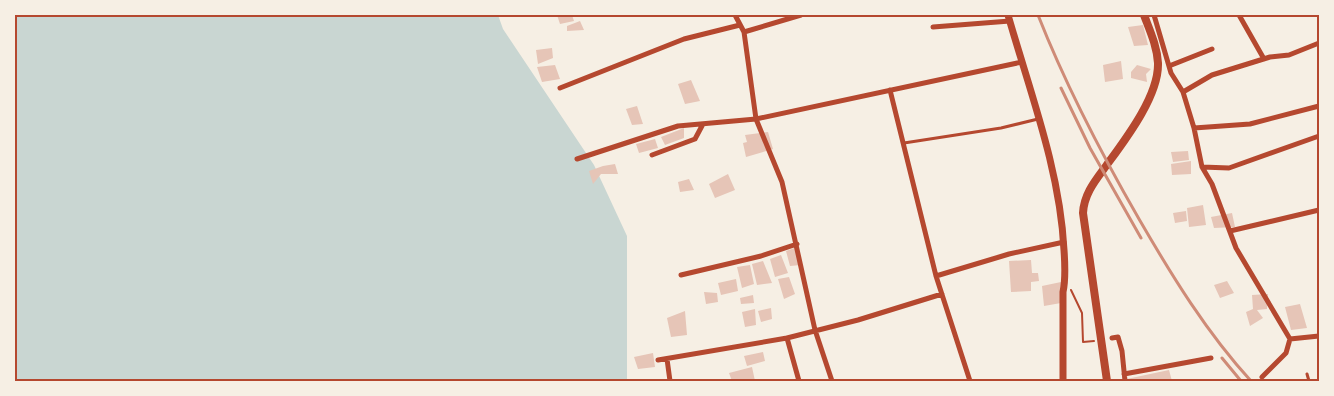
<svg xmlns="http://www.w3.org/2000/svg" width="1334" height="396" font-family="'Varela Round',sans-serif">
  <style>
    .water { fill: #c9d6d2 }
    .building { fill: #e6c5b7 }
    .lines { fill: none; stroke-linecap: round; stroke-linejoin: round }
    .path { stroke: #b5482f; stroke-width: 2 }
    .service { stroke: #b5482f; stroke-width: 3 }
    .minor { stroke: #b5482f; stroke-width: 5 }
    .tertiary { stroke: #b5482f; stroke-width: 7 }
    .secondary { stroke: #b5482f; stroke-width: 8 }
    .rail { stroke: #cf8b77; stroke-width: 3 }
    .neatline { fill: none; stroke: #b5482f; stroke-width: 2 }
  </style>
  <rect width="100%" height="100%" fill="#f6efe4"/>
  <!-- water -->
  <path class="water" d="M15,15h483l5,14 91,136 33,71v145h-612z"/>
  <!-- building -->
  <path class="building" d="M557,15h15l2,6 -14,3z
    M580,21l4,9 -17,1v-5z
    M1143,25l5,20 -14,1 -6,-19z
    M552,48l1,10 -15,6 -2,-14z
    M1121,61l2,18 -18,3 -2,-17z
    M555,65l5,14 -18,3 -5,-15z
    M1137,65l14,4 -5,5 1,8 -16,-4v-6z
    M691,80l9,21 -15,3 -7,-20z
    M637,106l6,18 -11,1 -6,-16z
    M684,128v10l-19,7 -4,-8z
    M768,132l5,17 -27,8 -3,-14 4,-1 -2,-7z
    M655,139l3,9 -19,5 -3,-9z
    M1188,151l1,9 -16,2 -2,-10z
    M1191,161v13l-19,1 -1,-11z
    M615,164l3,10h-17l-8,10 -4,-13 14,-5z
    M728,174l7,16 -20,8 -6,-14z
    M689,179l5,11 -14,2 -2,-10z
    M1203,205l3,20 -17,2 -2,-19z
    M1186,211l1,10 -12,2 -2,-10z
    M1232,213l3,14 -21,1 -3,-11z
    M797,247l4,18 -11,1 -4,-15z
    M781,255l7,18 -13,4 -5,-18z
    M1031,260l1,13h6l1,8 -8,1v9l-20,1 -2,-31z
    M763,261l9,22 -15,2 -5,-21z
    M750,265l4,19 -12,4 -5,-21z
    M789,277l6,17 -11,5 -6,-20z
    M736,279l2,12 -17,4 -3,-12z
    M1227,281l7,12 -14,5 -6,-13z
    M1061,282v21l-17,3 -2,-20z
    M704,292l13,1 1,9 -12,2z
    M1268,294l-1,15 -10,1 6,8 -13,8 -4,-14 7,-3 -1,-14z
    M753,295l1,8 -13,1 -1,-6z
    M1300,304l7,24 -16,2 -6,-23z
    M771,308l1,11 -11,3 -3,-11z
    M755,309l1,16 -11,2 -3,-15z
    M685,311l2,24 -16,2 -4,-19z
    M763,352l2,9 -18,5 -3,-10z
    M653,353l2,14 -17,2 -4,-12z
    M752,367l3,14h-23l-3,-8z
    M1169,370l3,11h-50v-1z"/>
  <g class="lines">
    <!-- path -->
    <path class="path" d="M1071,290l11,23 1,29 11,-1"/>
    <!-- service -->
    <path class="service" d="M904,143l97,-15 37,-9
      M1307,374l2,7"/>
    <!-- minor -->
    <path class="minor" d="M735,15l9,17 12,87 26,63 33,148 17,51
      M1154,15l17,58 12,19 11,36 8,39 10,17 24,64 54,91 29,-3
      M1239,15l25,44
      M933,27l77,-6
      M744,32l57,-17
      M1169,66l43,-17
      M560,88l124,-49 56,-14
      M890,90l46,186 34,105
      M1183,92l29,-17 58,-18 19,-2 30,-12
      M1194,128l56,-4 69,-18
      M652,155l43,-16 8,-15
      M577,159l101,-33 78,-7 266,-57
      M1202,167l27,1 90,-32
      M1230,231l89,-21
      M681,275l80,-19 36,-12
      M936,276l73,-22 55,-12
      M1112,338l6,-1 4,14 3,30
      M667,359l3,22
      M658,360l129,-22
      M1124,374l87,-16
      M1262,377l24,-24 4,-14
      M799,381l-12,-43 71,-18 84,-26"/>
    <!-- tertiary -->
    <path class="tertiary" d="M1008,15c22,77 52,155 56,235 1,14 2,28 -1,42v89"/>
    <!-- secondary -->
    <path class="secondary" d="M1107,381l-24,-168c1,-19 12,-32 23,-47 19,-26 53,-70 52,-103 -1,-17 -8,-32 -14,-48"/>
    <!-- rail -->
    <path class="rail" d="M1038,15c28,71 63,138 101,204 33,57 68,114 112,162
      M1061,88l29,60 51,90
      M1222,358l19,23"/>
  </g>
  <!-- border -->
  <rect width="1334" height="396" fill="none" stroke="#f6efe4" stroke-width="32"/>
  <rect x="16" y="16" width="1302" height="364" class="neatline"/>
</svg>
